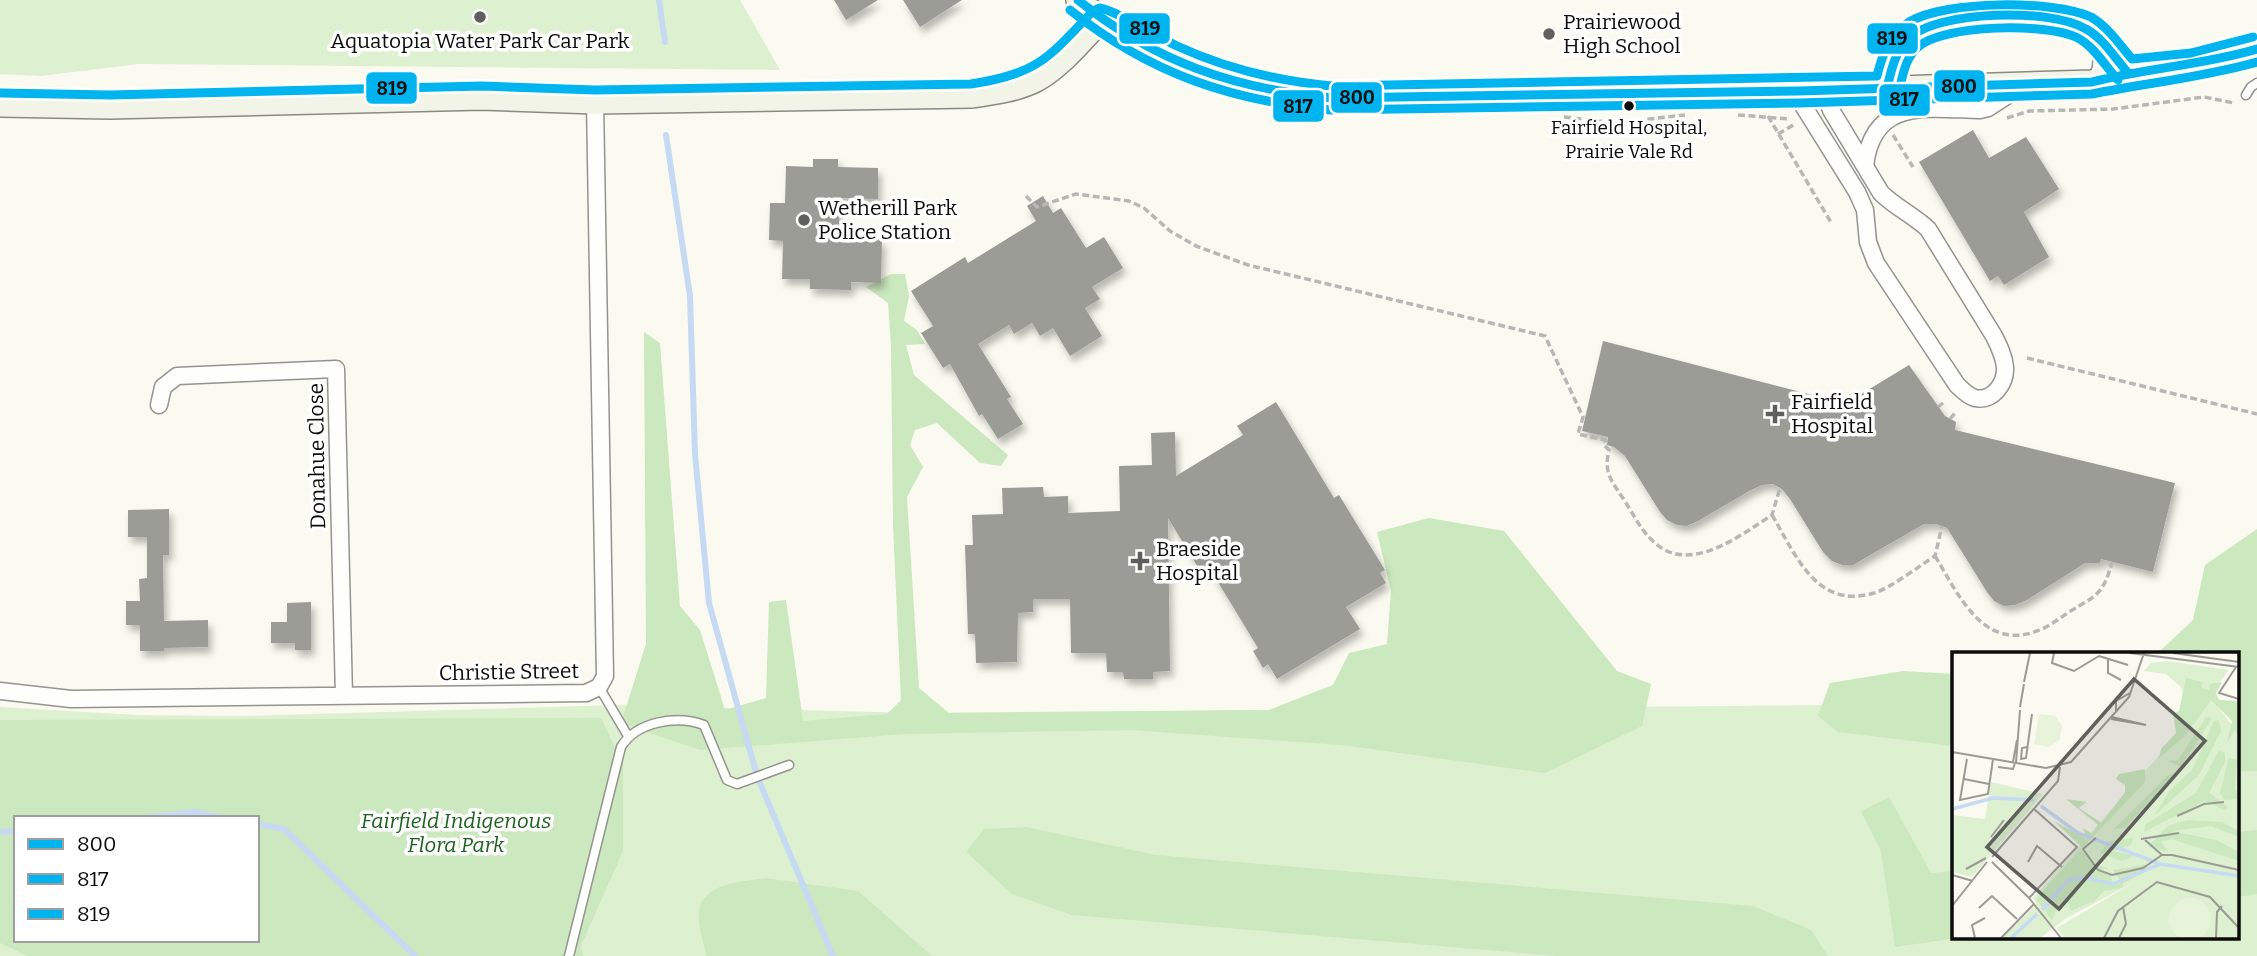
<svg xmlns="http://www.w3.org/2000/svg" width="2257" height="956" font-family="Bitter,serif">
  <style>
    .green { fill: #ddf0d0; fill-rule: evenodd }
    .forest { fill: #cbe8be; fill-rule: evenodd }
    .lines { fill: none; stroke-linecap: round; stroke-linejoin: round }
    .stream { stroke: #c6daf4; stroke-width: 6 }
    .building { fill: #9c9c96; filter: url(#shadow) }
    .lane-casing { stroke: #93938f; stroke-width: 11 }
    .street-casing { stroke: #93938f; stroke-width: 19 }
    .secondary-casing { stroke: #8a8a85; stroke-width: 26 }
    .path { stroke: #b7b7b5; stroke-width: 3.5; stroke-dasharray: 7 3.5; stroke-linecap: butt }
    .lane { stroke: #fefefd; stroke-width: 8 }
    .street { stroke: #fefefd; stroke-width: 16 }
    .secondary { stroke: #f3f4e8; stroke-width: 23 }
    .bus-1-casing { stroke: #fff; stroke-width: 14 }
    .bus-2-casing { stroke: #fff; stroke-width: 14 }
    .bus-3-casing { stroke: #fff; stroke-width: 14 }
    .bus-1 { stroke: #00b5ef; stroke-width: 9 }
    .bus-2 { stroke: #00b5ef; stroke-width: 9 }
    .bus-3 { stroke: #00b5ef; stroke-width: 9 }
    .poi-dot { fill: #5f5f5c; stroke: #fff; stroke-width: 2.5 }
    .bus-dot { fill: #0c0c0c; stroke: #fff; stroke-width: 2.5 }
    .labels { text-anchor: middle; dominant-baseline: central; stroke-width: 7; stroke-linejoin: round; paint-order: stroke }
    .bus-label { font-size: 19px; fill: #0c0c0c; stroke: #fff }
    .poi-label { font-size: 21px; fill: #0c0c0c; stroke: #fff; text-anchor: start }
    .street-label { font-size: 21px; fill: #0c0c0c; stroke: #fff }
    .park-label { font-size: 21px; font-style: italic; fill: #1d621d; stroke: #fff }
    .inset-river { fill: none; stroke: #c6daf4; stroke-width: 3.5 }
    .inset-road { fill: none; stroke: #9b9b95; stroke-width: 2 }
    .view { fill: #5f5f5c; fill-opacity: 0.15; stroke: #5f5f5c; stroke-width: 3.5 }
    .inset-edge { fill: none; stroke: #0c0c0c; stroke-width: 3.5 }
    .line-badge { stroke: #fff; stroke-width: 2.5 }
    .pale-badge-label { font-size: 19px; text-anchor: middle; font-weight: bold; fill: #111 }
  </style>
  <defs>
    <filter id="shadow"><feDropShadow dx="3.5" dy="6" stdDeviation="3.5" flood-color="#0004"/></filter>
  </defs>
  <rect width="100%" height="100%" fill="#fafaf0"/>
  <!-- green -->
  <path class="green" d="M0,0h740l40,70 -641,-6 -98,12 -41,-2z
    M2257,635v321h-2257v-249l136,8 108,1 374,-11 294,8 1042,-9v233h284v-284zM16,818h241v122h-241z"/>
  <!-- forest -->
  <path class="forest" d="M891,274h14l4,22 -5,25 13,9 8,14 -19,1 8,30 94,80 -7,11 -21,-3 -43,-40 -22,7 -5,15 13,22 -16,30 12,191 30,25 320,-3 64,-25 16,-32 38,-9 4,-53 -14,-59 52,-14 75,13 113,140 34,13 -9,42 -97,47 -203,-28 -211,-15 -227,4 -204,16 -79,-27 25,-79 -2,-312 16,11 20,263 20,24 25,80 41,-12 3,-96 17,-2 17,121 84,-7 14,-14 -8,-174 -2,-180 -3,-43 -22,-16z
    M2257,529v242h-19v-118h-80l35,-33 12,-55z
    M1903,671l51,3v72l-116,-14 -20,-16 12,-33z
    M601,718l22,46v87l-43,97 4,8h-556l-28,-13v-223zM16,818h241v122h-241z
    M1889,797l42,76 23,-2v66h10l-69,10 -14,-96 -20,-40z
    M1026,827l130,28 597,51 58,24 17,26h-270l-486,-41 -60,-21 -46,-42 18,-23z
    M2257,830v64l-19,3v-65z
    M765,878l93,13 74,65h-226c-2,-13 -9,-32 -7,-45 5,-29 43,-29 66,-33z"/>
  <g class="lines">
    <!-- stream -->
    <path class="stream" d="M659,0l6,42
      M666,135l24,161 5,158 14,149 48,173 76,180
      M143,818l51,-6 28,6
      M257,824l27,5 131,127
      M0,832l16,-1"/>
  </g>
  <!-- building -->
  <path class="building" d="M834,0h44l-32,20z
    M903,0h59l-42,27z
    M1973,130l16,28 37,-21 33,52 -35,23 25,45 -45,28 -6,-9 -8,5 -71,-119z
    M813,159h25v8l40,1v31l-39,-1v40l43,1 -1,44 -30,-1v8l-41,-1v-10h-28l1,-38 -14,-1 1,-37h15l1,-37 27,1z
    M1043,196l10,17 8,-5 25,40 18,-11 19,31 -31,19 8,12 -15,9 17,28 -32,20 -17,-28 -13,8 -8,-13 -18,11 -5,-9 -31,19 33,53 -4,2 16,25 -25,15 -16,-25 -3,2 -29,-52 -7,4 -22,-35 12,-7 -22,-35 54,-34 3,6 68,-42 -9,-15z
    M1603,341l244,63 2,-10 9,2 51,-31 36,51 11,6 -1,8 220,53 -22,89 -52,-13 -1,4h-15l-58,37 -12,5 -11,1 -10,-5 -7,-9 -40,-64 -11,-4h-12l-71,41h-11l-10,-4 -9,-9 -33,-53 -8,-10 -9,-5 -11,1 -11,5 -53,31 -11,5 -10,-1 -10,-5 -7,-8 -35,-56 -11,-9 -7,-2 1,-8 -26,-6z
    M1276,402l58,96 5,-3 46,75 -5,3 6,10 -40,24 14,22 -83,50 -9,-15 -5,4 -10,-17 5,-3 -48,-79 -8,5 -34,-56 2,153 -17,1v7h-29l-1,-7h-16l-1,-19h-35l-1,-54h-37v13l-15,1 -1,49 -41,1 -1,-29h-7l-3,-89h8l-1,-30 31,-1 -1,-26 41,-1 1,10 24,-1v17l52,-2 -1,-45 33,-1 -1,-32 24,-1 1,44 67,-41 -6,-9z
    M169,509v46h-6l1,66 44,-1v27l-44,1v3h-24v-26h-14v-24h14l-1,-22 8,-1v-41h-19v-27z
    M311,602v48h-16v-7h-24v-21h16v-19z"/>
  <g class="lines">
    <defs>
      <path id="lane" d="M2093,79l4,-12 2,-26
        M1888,85c4,-20 9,-43 29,-54 32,-17 143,-24 173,-1 9,7 26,30 36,40
        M2246,95l5,-8 6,-4
        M599,687l29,49
        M569,956l52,-209c16,-26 56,-32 83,-22l23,55 10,4 52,-19"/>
      <path id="street" d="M1799,91l5,16 53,85 8,18 3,32 8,21 81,122c5,5 11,11 18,13 18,4 31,-15 30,-31 -1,-11 -6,-21 -11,-31l-66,-107c-15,-14 -33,-22 -47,-36l-50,-83 -7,-20
        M1865,166c8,-69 63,-57 115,-56l8,-2 37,-24
        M159,405l4,-18 14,-11 159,-7 8,327
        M0,691l71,8 515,-6 13,-6 6,-11 -10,-574"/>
      <path id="secondary" d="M1078,0c53,46 125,78 194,91 20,4 40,5 60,7l467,-7 293,-9c54,-16 112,-15 165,-33
        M0,105l110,2 372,-9 113,4 377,-6c21,-3 44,-6 64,-16 25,-14 45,-39 65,-60"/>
    </defs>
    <!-- lane casing -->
    <use href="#lane" class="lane-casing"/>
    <!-- street casing -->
    <use href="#street" class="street-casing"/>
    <!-- secondary casing -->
    <use href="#secondary" class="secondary-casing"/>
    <!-- path -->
    <path class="path" d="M1738,115l52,4
      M1768,116l64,108
      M1564,117l50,6 71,-8
      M2007,118l22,-7 84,-2 91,-12 30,6
      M1778,134l17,-10
      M1893,135l20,32
      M1026,196l11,11 39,-13 53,7 15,7 26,23 26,15 52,19 297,71 38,81 -5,17 27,6v6l4,4c-6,25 4,32 17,53 9,14 16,29 29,40 35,32 86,-8 117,-28l8,-27
      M2027,358l230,56
      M1938,407l5,-4
      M1950,419l5,-6
      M1772,515c24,40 44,95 102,78 17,-5 45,-27 61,-37l7,-30
      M1935,556c24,39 49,99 107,73 9,-4 18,-11 27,-17 28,-17 34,-17 43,-50"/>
    <!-- lane -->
    <use href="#lane" class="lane"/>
    <!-- street -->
    <use href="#street" class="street"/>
    <!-- secondary -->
    <use href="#secondary" class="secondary"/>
    <defs>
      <path id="bus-1" d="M1078,0c77,62 157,89 254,98l467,-7 293,-9c54,-14 111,-17 165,-33
        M1887,88c4,-17 8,-36 21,-49 29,-29 144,-31 178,-10 17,9 29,29 41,43"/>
      <path id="bus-2" d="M1070,10c79,63 161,91 261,100l468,-7 293,-9c55,-11 112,-17 165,-32
        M1899,91c4,-16 6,-33 19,-44 25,-23 129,-24 158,-10 18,9 29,29 42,43"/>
      <path id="bus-3" d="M0,93l110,2 372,-9 113,4 376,-6c67,-10 77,-26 122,-73l7,-3c17,3 58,29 77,38 50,23 100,35 155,40l545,-10c5,-21 13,-42 32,-54 38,-22 144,-22 182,-5 17,10 29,28 41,42l59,-6 62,-16"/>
    </defs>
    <!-- bus-1 casing -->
    <use href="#bus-1" class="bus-1-casing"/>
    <!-- bus-2 casing -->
    <use href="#bus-2" class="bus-2-casing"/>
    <!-- bus-3 casing -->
    <use href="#bus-3" class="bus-3-casing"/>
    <!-- bus-1 -->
    <use href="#bus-1" class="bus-1"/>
    <!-- bus-2 -->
    <use href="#bus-2" class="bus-2"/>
    <!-- bus-3 -->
    <use href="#bus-3" class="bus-3"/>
  </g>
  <!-- markers -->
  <g class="poi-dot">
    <circle cx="480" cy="17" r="7"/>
    <circle cx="1549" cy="34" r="7"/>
    <circle cx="804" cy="220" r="7"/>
    <path d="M1771.5 403.5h7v7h7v7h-7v7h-7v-7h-7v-7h7z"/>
    <path d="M1136.5 550.5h7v7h7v7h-7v7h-7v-7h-7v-7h7z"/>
  </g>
  <circle class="bus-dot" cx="1629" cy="106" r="6"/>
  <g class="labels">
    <!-- bus labels -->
    <g class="bus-label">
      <text x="1629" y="127">Fairfield Hospital,<tspan x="1629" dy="24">Prairie Vale Rd</tspan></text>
    </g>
    <!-- poi labels -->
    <g class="poi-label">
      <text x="1563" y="22">Prairiewood<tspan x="1563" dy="24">High School</tspan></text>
      <text x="480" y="41" text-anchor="middle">Aquatopia Water Park Car Park</text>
      <text x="818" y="208">Wetherill Park<tspan x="818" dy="24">Police Station</tspan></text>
      <text x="1791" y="402">Fairfield<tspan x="1791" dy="24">Hospital</tspan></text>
      <text x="1156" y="549">Braeside<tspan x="1156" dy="24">Hospital</tspan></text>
    </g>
    <!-- street labels -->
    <g class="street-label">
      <text transform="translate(317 456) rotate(-91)">Donahue Close</text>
      <text transform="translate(509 672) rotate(-1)">Christie Street</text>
    </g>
    <!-- park labels -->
    <g class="park-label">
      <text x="456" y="821">Fairfield Indigenous<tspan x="456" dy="24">Flora Park</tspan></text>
    </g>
  </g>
  <!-- overview -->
  <g transform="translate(1952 652)">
    <rect width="287" height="287" fill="#fafaf0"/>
    <path d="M216,9l61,9 -20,26 30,38v204h-174l-8,-10 77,-46 -69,37 -25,19h-38l35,-34 -4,-6 147,-166 4,-39 -4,-7 -14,-12 -22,-3 7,-8zM39,130l52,12 -71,83 -20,-5v-57l33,4z" fill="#ddf0d0"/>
    <path d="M234,26l16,4 -1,6 8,2 1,-6 12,-2 -6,11 3,7 20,1v34l-4,-5 -8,13 5,-22 -21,-21 -26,36 -26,22 2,-9 15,-16 -3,-20 6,-2zM254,65l6,1 -31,49 -13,-6 10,-1zM267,68l2,11 -22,44 -45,41 16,-26 22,-20 22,-49zM267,98l6,3v9l-16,31 19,14 -3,3 -21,-9 -60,31 2,-8 50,-31zM277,106l8,2 -2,29 4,10 -14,1 -5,-7zM193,117v13l-63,66 -28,-27 33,18 -4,-11 10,6 5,-9 -32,-26 21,3 -8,6 23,15 23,-31v-7l-9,-6 3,-5zM225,121l-52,54 -12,3 55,-55zM236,168l34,2 17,9v6l-28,-11 -40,5 45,9 23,12v9l-67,-22 -11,2 7,11 -20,-6 20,-20zM181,186l-2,7 -18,6 20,4 -3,3 -9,3 -21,-8 9,-12zM128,197l16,16 12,3 -11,3 13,4 3,7 8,-1 -8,-11 35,-6 -3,8 -23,12 1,4 -20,3 -7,9 -25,11 -2,-8 -12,6 -5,11 -16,-21z" fill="#cbe8be"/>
    <path d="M87,62l16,2 7,10 -2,13 -11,8 -15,-3zM217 267a21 21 0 1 1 42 0a21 21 0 1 1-42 0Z" fill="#e8f4d9"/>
    <path class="inset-river" d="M89,154l37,27 80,30M0,157l41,-11 41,2M90,258l26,-30 18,-2 27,6 47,-20 79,12M59,286l26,-24"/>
    <path class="inset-road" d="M102,1l-2,10 22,8 25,-15M178,1l109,14M221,1l66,9M147,4l29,9M156,8v13l13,7M284,15l-17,26 20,6M72,30l6,-29M68,55l4,-23M164,60v-11l14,-8M159,67l35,6 -34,-8M75,95l-5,1 -1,11 5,-1 6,-44M0,100l94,16 25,-6 58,-65 15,-44M15,107l-7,41 28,-6 5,-35M61,110l4,-22M64,111l4,-53M46,115l15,2 2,-6M12,127l25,5M225,164l27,-12 20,-2M39,185l13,-17M144,186l-13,11 15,21 14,5 31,-7 19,-13h10l67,15M189,187l38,-6M193,188l17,15M40,205l66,-76 2,-14M40,210l37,36 32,40M76,210l9,-16 25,21M14,217l20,-11M0,223l21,6M77,246l48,-51 -43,-38M0,254l35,-44M27,256l13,-12 25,23M23,286l-3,-13 13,-7M49,286l33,-34M152,286l14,-27 39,-29 53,15 29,31M167,286l7,-14 -3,-17M264,286l1,-26 5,-6"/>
    <path class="view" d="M182,27l71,62 -146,168 -72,-62z"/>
    <rect width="287" height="287" class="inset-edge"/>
  </g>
  <g class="line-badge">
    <rect x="1118" y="12" width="53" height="33" rx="7" fill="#00b5ef"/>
    <rect x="1866" y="22" width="53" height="33" rx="7" fill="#00b5ef"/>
    <rect x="1933" y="69" width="53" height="34" rx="7" fill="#00b5ef"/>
    <rect x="365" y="71" width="53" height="34" rx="7" fill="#00b5ef"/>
    <rect x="1330" y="81" width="53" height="33" rx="7" fill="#00b5ef"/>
    <rect x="1878" y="83" width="53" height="34" rx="7" fill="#00b5ef"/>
    <rect x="1272" y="89" width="53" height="34" rx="7" fill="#00b5ef"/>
  </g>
  <g class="pale-badge-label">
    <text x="1145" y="35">819</text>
    <text x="1892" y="45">819</text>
    <text x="1959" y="93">800</text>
    <text x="392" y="95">819</text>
    <text x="1357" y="104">800</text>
    <text x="1904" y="106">817</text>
    <text x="1298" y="113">817</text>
  </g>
  <!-- legend -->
  <rect x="14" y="816" width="245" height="126" fill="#ffffff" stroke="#9e9e9e" stroke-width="2"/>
  <rect x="28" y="839" width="35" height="10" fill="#00b5ef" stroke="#9e9e9e" stroke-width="2"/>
  <text x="77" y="851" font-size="21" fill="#0c0c0c">800</text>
  <rect x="28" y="874" width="35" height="10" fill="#00b5ef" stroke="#9e9e9e" stroke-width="2"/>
  <text x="77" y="886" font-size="21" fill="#0c0c0c">817</text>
  <rect x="28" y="909" width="35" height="10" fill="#00b5ef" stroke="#9e9e9e" stroke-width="2"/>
  <text x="77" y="921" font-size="21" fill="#0c0c0c">819</text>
</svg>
